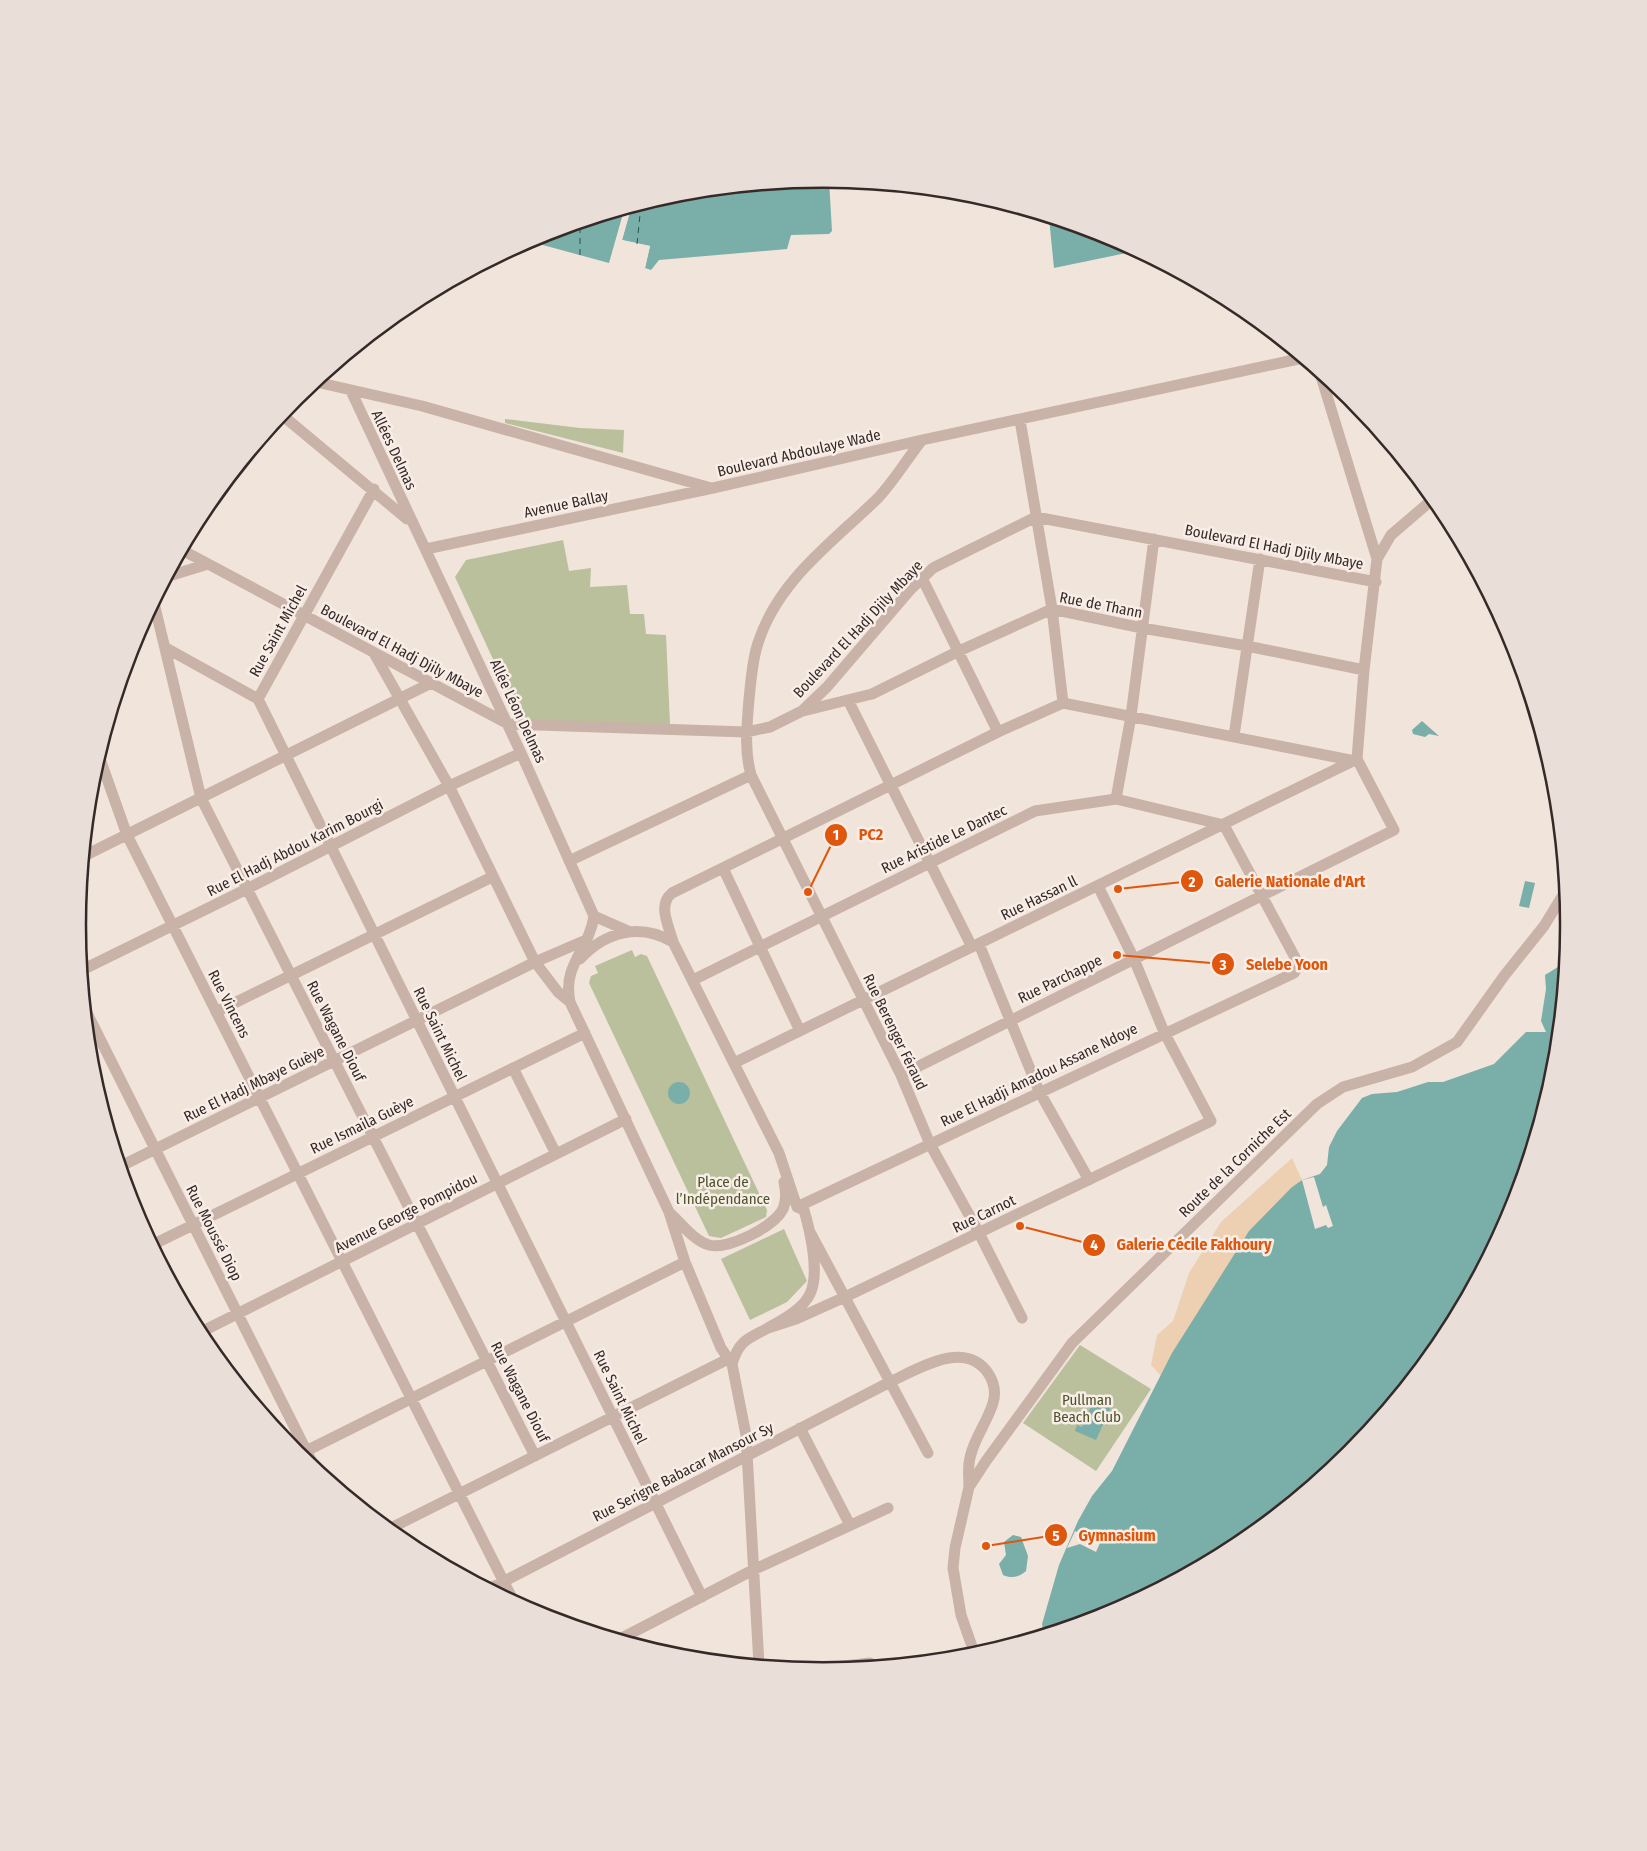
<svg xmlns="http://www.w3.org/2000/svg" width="1647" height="1851" font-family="'Fira Sans Condensed',sans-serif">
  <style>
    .green { fill: #b9c09b }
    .sand { fill: #edd0b2 }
    .water { fill: #7aaea9 }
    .pier { fill: #f1e4db }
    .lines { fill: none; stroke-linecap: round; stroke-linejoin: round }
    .ferry { stroke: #1e5752; stroke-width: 1; stroke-dasharray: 6 5; stroke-linecap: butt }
    .minor { stroke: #c9b2a7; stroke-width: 11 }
    .labels { text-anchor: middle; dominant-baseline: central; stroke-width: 5; stroke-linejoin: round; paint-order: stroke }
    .street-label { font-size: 15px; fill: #362a28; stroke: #f9eee7 }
    .park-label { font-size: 15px; fill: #4b542c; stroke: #f9eee7 }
    .rim { fill: none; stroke: #362a28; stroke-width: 2.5 }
    .leader { fill: none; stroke: #df570d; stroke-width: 2 }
    .callout-dot { fill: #df570d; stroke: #f9eee7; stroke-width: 2 }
    .mark-label { font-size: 15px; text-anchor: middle; font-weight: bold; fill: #fff }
    .callout-label { font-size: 16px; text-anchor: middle; font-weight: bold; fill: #df570d; stroke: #f9eee7; stroke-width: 5; stroke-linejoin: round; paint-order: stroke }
  </style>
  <rect width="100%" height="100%" fill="#f1e4db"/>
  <!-- green -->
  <path class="green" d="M505,419l75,9 44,2 -1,23 -118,-30z
    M563,540l6,31 22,-3 -1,19 37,-2 3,29h14l2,20 20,1 4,89 -134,-1 -18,-10 -63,-136 11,-17z
    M632,950l3,7 6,-3 6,2 120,254 -1,7 -45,21 -12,-2 -120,-253 2,-7 7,-3 -3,-7z
    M784,1229l23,52 -20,21 -37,18 -29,-61z
    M1080,1345l71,44 -55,82 -73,-48z"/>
  <!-- sand -->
  <path class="sand" d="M1292,1158l10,22 -10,7c-46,61 -98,121 -131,189l-10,-11 6,-30 16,-14 16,-48 32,-51z"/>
  <!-- water -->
  <path class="water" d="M824,180h5l3,51 -3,3 -38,1 -4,14 -128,11 -8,10 -6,-2 5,-22 -28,-6 9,-32 47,-14z
    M624,210l-15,53 -81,-22 10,-5z
    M1049,218l60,18 27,15 -82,17z
    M1422,721l17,15 -10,-2 -4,3 -12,-3 -1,-4z
    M1525,881l10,2 -6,25 -10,-2z
    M1566,962l-11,109 -42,140 -69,129 -93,113 -113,93 -129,69 -65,20 -2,-11 17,-59 19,-44 14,-25 20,-25 60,-118 77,-122 43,-44 10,-7 18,-6 7,-9 2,-18 8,-16 25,-33 10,-4 25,-2 31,-10h15l51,-18 32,-32h20l-5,-11 5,-32 -1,-14z
    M668 1093a11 11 0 1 1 22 0a11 11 0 1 1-22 0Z
    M1094,1399l17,8 -15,33 -21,-9 2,-6 5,2z
    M1013,1535l8,2 7,19 -2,15c-7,6 -14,8 -23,4l-4,-11 7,-9 -2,-13z"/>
  <!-- pier -->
  <path class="pier" d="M631,208l-9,32 28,6 -5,22 -2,-1 4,-19 -27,-7 8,-32z
    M1314,1177l9,30 3,-2 7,21 -5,2 -2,-3 -11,4 -13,-49z
    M1075,1531l25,12 -4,9 -16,-8 -13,4z"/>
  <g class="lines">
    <!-- ferry -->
    <path class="ferry" d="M637,244l4,-39
      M580,255v-32"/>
    <!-- minor -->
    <path class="minor" d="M1320,373l57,186 -13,111 -7,89
      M316,382l106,24 289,82
      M351,391l170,362 73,163
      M282,415l125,104
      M1020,420l32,189 11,94
      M922,440c-15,19 -28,41 -44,58 -45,44 -100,82 -120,145 -6,18 -7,38 -9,56 -2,27 -5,50 2,76l150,300 29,69 49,89 43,85
      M426,549l287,-61 209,-48 381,-82
      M182,550l326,174 238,8 24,-5 32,-16 25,-24 84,-98 22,-21 103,-51 340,65
      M1377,559l14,-24 42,-36
      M169,576l39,-12
      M922,578l76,154
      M154,603l47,195 334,658
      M166,648l92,51
      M374,653l75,133 86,176 23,30 12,10
      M258,699l444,898
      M258,699l116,-210
      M848,700l124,247
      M1063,703l292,58
      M803,711l69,-17 87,-43 93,-42 90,19 105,18 117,24
      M1234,736l26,-177
      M99,756l28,79 387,767
      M1116,799l15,-83 23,-177
      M84,856l347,-173
      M569,861l182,-86
      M723,868l77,163
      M594,916c-5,35 -32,48 -24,86l99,210 16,50 36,86 11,16 14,71 13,230
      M594,916l34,15
      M979,944l60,147 50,89
      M580,959c26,-28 60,-36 93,-17
      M82,970l165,-81 202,-103 72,-33
      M693,980l342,-169 81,-12 108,26 75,140 -5,8 -497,234
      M86,1011l229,457
      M216,1012l276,-135
      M734,1063l623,-304
      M513,1068l43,86
      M901,1075l493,-245 -37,-71
      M121,1166l414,-204 51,-22
      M797,1207l-18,-54 -106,-211c-4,-16 -16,-37 -1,-49l326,-161 65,-29
      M670,1213c11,10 24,28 39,32 19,5 65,-18 74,-36 4,-9 3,-18 1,-27
      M810,1232l118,221
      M152,1245l433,-212
      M768,1328l28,-9 49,-22 366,-176 -47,-89 -30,-73 -36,-73
      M199,1333l427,-214
      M732,1364c7,-24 16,-25 36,-36 14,-8 35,-19 42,-34 10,-21 0,-63 -6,-84l-7,-3
      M800,1428l50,97
      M298,1455l387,-193
      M389,1529l339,-170
      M489,1589l401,-207c28,-13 74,-43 98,-9 6,9 8,20 5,30 -6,20 -22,40 -24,61 -1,8 0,16 0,23
      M620,1639l133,-69 135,-62
      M975,1655l-14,-40 -8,-47 2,-20 14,-61 17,-26 86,-118 245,-239 26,-17 69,-20 45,-25 47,-66 40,-50 22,-36
      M810,1670l60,-7"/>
  </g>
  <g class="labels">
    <!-- street labels -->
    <g class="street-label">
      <text transform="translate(394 450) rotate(65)">Allées Delmas</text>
      <text transform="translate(799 453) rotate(-13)">Boulevard Abdoulaye Wade</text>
      <text transform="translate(566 504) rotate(-12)">Avenue Ballay</text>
      <text transform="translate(1274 547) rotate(11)">Boulevard El Hadj Djily Mbaye</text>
      <text transform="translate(1101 605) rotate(11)">Rue de Thann</text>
      <text transform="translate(858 629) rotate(-47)">Boulevard El Hadj Djily Mbaye</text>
      <text transform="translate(278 631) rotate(-61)">Rue Saint Michel</text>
      <text transform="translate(402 651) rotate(28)">Boulevard El Hadj Djily Mbaye</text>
      <text transform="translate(518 711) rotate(65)">Allée Léon Delmas</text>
      <text transform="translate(944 839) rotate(-26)">Rue Aristide Le Dantec</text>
      <text transform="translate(295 848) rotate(-27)">Rue El Hadj Abdou Karim Bourgi</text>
      <text transform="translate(1039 898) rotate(-26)">Rue Hassan ll</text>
      <text transform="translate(1060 979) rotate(-26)">Rue Parchappe</text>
      <text transform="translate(229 1004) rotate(63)">Rue Vincens</text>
      <text transform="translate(336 1031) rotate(63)">Rue Wagane Diouf</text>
      <text transform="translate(895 1032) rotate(64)">Rue Berenger Féraud</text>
      <text transform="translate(440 1034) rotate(64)">Rue Saint Michel</text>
      <text transform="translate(1039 1075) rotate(-26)">Rue El Hadji Amadou Assane Ndoye</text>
      <text transform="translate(254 1084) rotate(-26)">Rue El Hadj Mbaye Guèye</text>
      <text transform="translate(362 1125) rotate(-26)">Rue Ismaila Guèye</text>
      <text transform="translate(1235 1163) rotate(-44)">Route de la Corniche Est</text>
      <text transform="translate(406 1213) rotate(-27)">Avenue George Pompidou</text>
      <text transform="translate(984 1214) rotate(-26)">Rue Carnot</text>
      <text transform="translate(214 1233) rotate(63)">Rue Moussé Diop</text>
      <text transform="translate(520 1392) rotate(63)">Rue Wagane Diouf</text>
      <text transform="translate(620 1397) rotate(64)">Rue Saint Michel</text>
      <text transform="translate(683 1472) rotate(-27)">Rue Serigne Babacar Mansour Sy</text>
    </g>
    <!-- park labels -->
    <g class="park-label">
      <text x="723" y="1182">Place de<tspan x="723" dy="17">l’Indépendance</tspan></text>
      <text x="1087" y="1400">Pullman<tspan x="1087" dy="17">Beach Club</tspan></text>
    </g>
  </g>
  <!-- crop -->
  <path d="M0 0H1647V1851H0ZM86 925a737 737 0 1 1 1474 0a737 737 0 1 1-1474 0Z" fill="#e9ded8" fill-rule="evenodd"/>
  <path class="rim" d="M86 925a737 737 0 1 1 1474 0a737 737 0 1 1-1474 0Z"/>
  <!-- callouts -->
  <path class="leader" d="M808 892L836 835M1118 889L1192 881M1117 955L1223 964M1020 1226L1094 1245M986 1546L1056 1535"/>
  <g class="callout-dot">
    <circle cx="808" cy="892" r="5"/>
    <circle cx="1118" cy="889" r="5"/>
    <circle cx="1117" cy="955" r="5"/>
    <circle cx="1020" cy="1226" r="5"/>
    <circle cx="986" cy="1546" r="5"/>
    <circle cx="836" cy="835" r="12"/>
    <circle cx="1192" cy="881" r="12"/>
    <circle cx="1223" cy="964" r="12"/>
    <circle cx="1094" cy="1245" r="12"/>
    <circle cx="1056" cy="1535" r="12"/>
  </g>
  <g class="mark-label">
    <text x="836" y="840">1</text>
    <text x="1192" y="887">2</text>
    <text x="1223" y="970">3</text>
    <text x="1094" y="1250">4</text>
    <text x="1056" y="1541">5</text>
  </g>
  <g class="callout-label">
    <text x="871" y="840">PC2</text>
    <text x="1290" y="887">Galerie Nationale d'Art</text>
    <text x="1287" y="970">Selebe Yoon</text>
    <text x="1194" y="1250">Galerie Cécile Fakhoury</text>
    <text x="1117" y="1541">Gymnasium</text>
  </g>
</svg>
